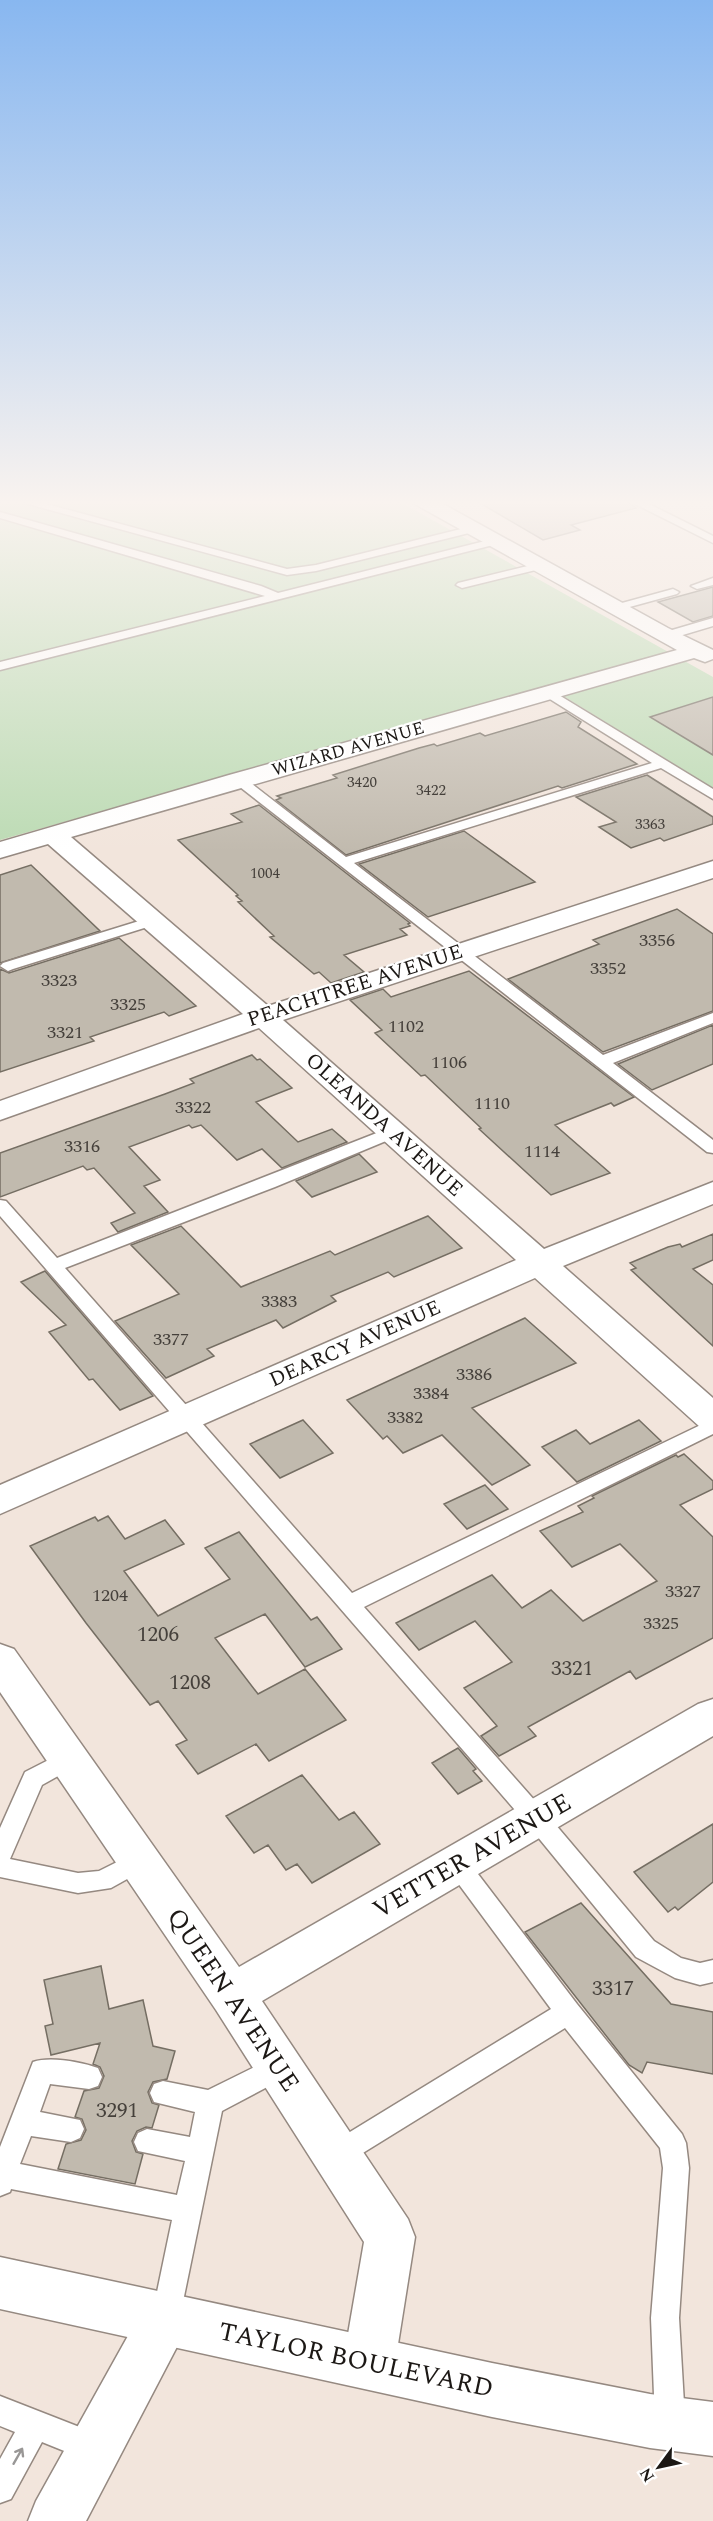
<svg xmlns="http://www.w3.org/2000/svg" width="713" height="2521" font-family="Spectral,serif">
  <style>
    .green { fill: #bcdbb4 }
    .building { fill: #c1baae; stroke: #756e63; stroke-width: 1.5 }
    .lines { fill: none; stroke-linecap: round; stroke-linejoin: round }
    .lane-casing { stroke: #958981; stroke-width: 3 }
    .street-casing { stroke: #958981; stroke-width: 3 }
    .primary-casing { stroke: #958981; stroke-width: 3 }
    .lane { fill: #fff; fill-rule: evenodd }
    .street { fill: #fff; fill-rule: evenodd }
    .primary { fill: #fff; fill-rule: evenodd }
    .oneway { stroke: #999796 }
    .labels { text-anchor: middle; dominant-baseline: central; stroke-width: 4.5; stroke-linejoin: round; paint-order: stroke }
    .far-number-label { font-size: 15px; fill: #45403b }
    .far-street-label { font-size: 18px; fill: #1c1815; stroke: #fff }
    .number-label { font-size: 18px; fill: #45403b }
    .street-label { font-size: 21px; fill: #1c1815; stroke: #fff }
    .near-number-label { font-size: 21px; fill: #45403b }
    .near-street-label { font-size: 26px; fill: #1c1815; stroke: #fff }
  </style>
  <rect width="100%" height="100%" fill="#f2e5dc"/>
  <!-- green -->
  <path class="green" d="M0,499h395l318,178v111l-166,-102 -547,154z"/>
  <!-- building -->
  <path class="building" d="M473,499h150l13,9 -65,17 9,5 -37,10z
    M713,587v29l-20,6 -35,-20z
    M713,697v58l-63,-38z
    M566,712l15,10 -3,5 59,37 -75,24 -4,-2 -212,69 -70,-55 5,-2 -4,-2 60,-18 -4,-3 86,-27 15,-4 3,2 43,-13 5,3z
    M647,775l66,42v7l-49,17 -4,-3 -29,10 -32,-21 17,-5 -40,-25z
    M259,805l151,118 -2,1 2,2 -10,3 7,6 -63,20 20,17 -33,11 -12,-11 -5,2 -44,-37 4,-1 -36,-34 4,-1 -6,-5 2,-1 -60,-55 64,-18 -11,-8z
    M464,831l71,51 -107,35 -69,-53z
    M31,865l69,66 -100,32v-88z
    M677,909l36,25v77l-110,41 -95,-73 91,-35 -6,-4z
    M119,938l77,68 -27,10 -5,-4 -74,25 4,4 -94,31v-103l9,4z
    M469,971l165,126 -20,9 -3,-3 -56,22 55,48 -59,22 -72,-66 2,-1 -56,-53 -4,1 -46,-43 7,-3 -32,-30 33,-11 8,8z
    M713,1025v39l-61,26 -34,-26z
    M252,1055l5,5 3,-1 32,29 -36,14 42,40 34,-13 15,13 -65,26 -20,-19 -25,11 -36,-35 -9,3 -3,-3 -60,22 31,33 -16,6 24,26 -50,20 -7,-9 24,-10 -41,-45 -7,2 -4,-4 -83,31v-44l165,-59 29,-11 -4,-4z
    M359,1154l18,18 -65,25 -16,-16z
    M428,1216l34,32 -68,29 -6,-5 -57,24 5,5 -53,27 -7,-8 -69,29 7,7 -48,22 -51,-57 64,-27 -48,-49 50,-19 60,61 89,-36 5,4z
    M713,1234v26l-20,9 20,16v61l-82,-76 5,-2 -6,-5 38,-16 12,-3 2,3z
    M45,1271l108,125 -33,14 -27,-31 -4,1 -40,-48 17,-7 -45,-43z
    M525,1318l51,45 -104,45 58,57 -38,20 -50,-50 -39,18 -16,-17 -4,3 -36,-39z
    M303,1420l30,33 -53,25 -30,-34z
    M639,1420l22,21 -84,41 -35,-35 34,-17 14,14z
    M684,1454l29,27v8l-33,16 33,32v101l-77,41 -6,-8 -102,56 8,9 -37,20 -18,-20 16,-10 -33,-38 48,-26 -37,-41 -56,29 -23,-27 96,-48 30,33 29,-18 32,31 74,-40 -37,-37 -48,23 -32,-36 43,-19 -5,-6 16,-8 -2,-2 84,-41 2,2z
    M485,1485l23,24 -41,20 -23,-25z
    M108,1516l17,23 40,-19 19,24 -60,27 34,45 72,-37 -25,-31 34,-16 72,88 6,-3 25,32 -37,18 -40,-53 -50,24 43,56 47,-25 41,51 -77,41 -13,-17 -58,30 -22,-29 11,-5 -29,-39 -8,4 -64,-82 -56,-77 65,-29 3,4z
    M458,1748l18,21 -3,2 9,10 -24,13 -26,-31z
    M302,1775l37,45 15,-8 26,32 -68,39 -15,-19 -11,6 -18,-25 -14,8 -28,-37z
    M713,1824v58l-35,28 -3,-3 -7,5 -34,-40z
    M581,1903l90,101 42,8v62l-66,-12 -5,11 -13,-8 -104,-133z
    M101,1966l8,43 34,-9 10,46 22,5 -8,28 -14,3 -5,10 4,11 7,2 -7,23 -6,-1 -9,4 -5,10 4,11 7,2 -8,30 -77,-15 8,-25 15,-4 5,-10 -4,-11 -7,-2 9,-26 15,-3 5,-12 -4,-9 -7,-3 7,-21 -49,12 -6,-29 8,-2 -9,-44z"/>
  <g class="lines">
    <defs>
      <path id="lane" d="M10,499h18l259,70 29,-4 157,-39 5,3 -1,2 -161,40 -29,4z
        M625,499h14l74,37v7z
        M0,512l261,74 17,7 219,-55 5,3 -1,2 -501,127v-8l265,-66 -265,-78z
        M540,563l4,1v4l-82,20 -6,-3 2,-2z
        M713,578v7l-16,4 -6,-3z
        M673,589l6,3 -2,2 -62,17 -6,-3 2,-2z
        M713,618v8l-47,14 -6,-4 2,-3z
        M549,689l164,100v10l-52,-31 -307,95 249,192 110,-42v10l-100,40 100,77v13l-6,-1 -476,-372 7,-4 5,1 103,80 306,-94 -107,-67 -2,-3 2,-3z
        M152,917l5,1 2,3 -2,3 -144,45 -5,2 -8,-5 3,-3z
        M392,1127l8,5 -2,4 -123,51 -210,81 287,325 361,-174v15l-349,173 180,204 110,130 27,17 19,5 13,-3v22l-13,3 -25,-7 -39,-21 -108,-132 -528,-609v-16l6,1 51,57z
        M68,1750l8,2 3,7 -3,7 -34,19 -32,74 68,14 21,-2 40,-20 8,3 4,7 -4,7 -36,20 -33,5 -78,-16v-49l25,-56z
        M457,1854l8,3 112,147 105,130 4,9 3,25 -10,150 6,103 -5,10 -10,5 -10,-5 -5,-10 -4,-103 12,-150 -3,-20 -95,-120 -220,136 -9,4 -9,-4 -4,-9 4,-9 224,-137 -102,-138 -4,-7 4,-7z
        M279,2055l9,3 4,9 -4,9 -66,35 -42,205 -4,10 -10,4 -10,-4 -4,-10 20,-96 -161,-31 -1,3 -10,4v-49l33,-85c17,-6 48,0 65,6l4,9 -4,9 -9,3 -39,-5 -10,28 40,8 4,9 -4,9 -9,4 -40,-6 -11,28 157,31 8,-34 -47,-10 -4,-9 4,-9 9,-4 43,8 5,-25 -41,-10 -4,-9 4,-9 9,-3 45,9z
        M0,2396l105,41 4,11 -4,11 -11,4 -52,-21 -31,57 -11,4v-44l15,-27 -15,-6z"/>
      <path id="street" d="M410,499h24l234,129 45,22v9l-8,3 -11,-4 -623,179 197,169 445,-145v17l-430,142 261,229 169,-67v22l-150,62 150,132v33l-13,-4 -165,-149 -535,236v-29l516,-225 -257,-232 -259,92v-19l243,-87 -195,-170 -48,14v-16l229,-67 448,-125 -264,-147z
        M0,1644l14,5 225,318 459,-263 15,-5v37l-451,265 146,218 7,18 -20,126 -7,19 -19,7 -19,-7 -7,-19 21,-121 -148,-232 -216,-318z
        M166,2292l18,8 8,18 -106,203h-58l8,-20 112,-201z"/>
      <path id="primary" d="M0,2257l492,106 158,31 63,8v54l-63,-8 -158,-31 -492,-108z"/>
    </defs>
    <!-- lane casing -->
    <use href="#lane" class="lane-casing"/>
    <!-- street casing -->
    <use href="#street" class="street-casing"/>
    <!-- primary casing -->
    <use href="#primary" class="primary-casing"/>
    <!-- lane -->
    <use href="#lane" class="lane"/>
    <!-- street -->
    <use href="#street" class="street"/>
    <!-- primary -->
    <use href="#primary" class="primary"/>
  </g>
  <!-- one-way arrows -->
  <defs><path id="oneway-shaft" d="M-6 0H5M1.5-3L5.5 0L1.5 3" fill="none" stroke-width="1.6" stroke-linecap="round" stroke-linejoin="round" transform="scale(1.5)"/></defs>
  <use class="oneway" href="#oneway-shaft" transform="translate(18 2456) rotate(-60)"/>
  <!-- sky -->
  <linearGradient id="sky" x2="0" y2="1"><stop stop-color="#88b7f0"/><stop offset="0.59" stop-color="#f9f3ef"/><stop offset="1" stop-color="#f9f3ef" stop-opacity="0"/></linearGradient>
  <rect width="713" height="852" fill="url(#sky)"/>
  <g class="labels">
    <!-- far-number labels -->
    <g class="far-number-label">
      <text x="362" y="782">3420</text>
      <text x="431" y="790">3422</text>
      <text x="650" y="824">3363</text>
      <text x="265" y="873">1004</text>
    </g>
    <!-- far-street labels -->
    <g class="far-street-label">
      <text transform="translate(348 749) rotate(-16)">WIZARD AVENUE</text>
    </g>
    <!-- number labels -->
    <g class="number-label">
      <text x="657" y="940">3356</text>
      <text x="608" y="968">3352</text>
      <text x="59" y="980">3323</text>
      <text x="128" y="1004">3325</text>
      <text x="406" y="1026">1102</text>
      <text x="65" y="1032">3321</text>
      <text x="449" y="1062">1106</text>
      <text x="492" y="1103">1110</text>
      <text x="193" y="1107">3322</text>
      <text x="82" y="1146">3316</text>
      <text x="542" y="1151">1114</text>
      <text x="279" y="1301">3383</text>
      <text x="171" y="1339">3377</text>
      <text x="474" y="1374">3386</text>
      <text x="431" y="1393">3384</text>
      <text x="405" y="1417">3382</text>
      <text x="683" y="1591">3327</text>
      <text x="110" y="1595">1204</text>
      <text x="661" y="1623">3325</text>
    </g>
    <!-- street labels -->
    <g class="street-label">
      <text transform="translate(355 986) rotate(-18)">PEACHTREE AVENUE</text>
      <text transform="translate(384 1125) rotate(42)">OLEANDA AVENUE</text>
      <text transform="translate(355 1344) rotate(-24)">DEARCY AVENUE</text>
    </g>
    <!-- near-number labels -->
    <g class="near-number-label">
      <text x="158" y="1635">1206</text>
      <text x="572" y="1669">3321</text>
      <text x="190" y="1683">1208</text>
      <text x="613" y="1989">3317</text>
      <text x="117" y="2111">3291</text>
    </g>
    <!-- near-street labels -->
    <g class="near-street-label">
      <text transform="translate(472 1856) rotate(-30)">VETTER AVENUE</text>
      <text transform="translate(233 2000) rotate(56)">QUEEN AVENUE</text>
      <text transform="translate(356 2360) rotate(12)">TAYLOR BOULEVARD</text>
    </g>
  </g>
  <!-- north arrow -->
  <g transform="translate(659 2467) rotate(237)" stroke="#ffffff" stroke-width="4.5" paint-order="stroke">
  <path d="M0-4.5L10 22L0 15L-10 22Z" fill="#1c1815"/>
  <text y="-9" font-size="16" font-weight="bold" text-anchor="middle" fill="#1c1815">N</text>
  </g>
</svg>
